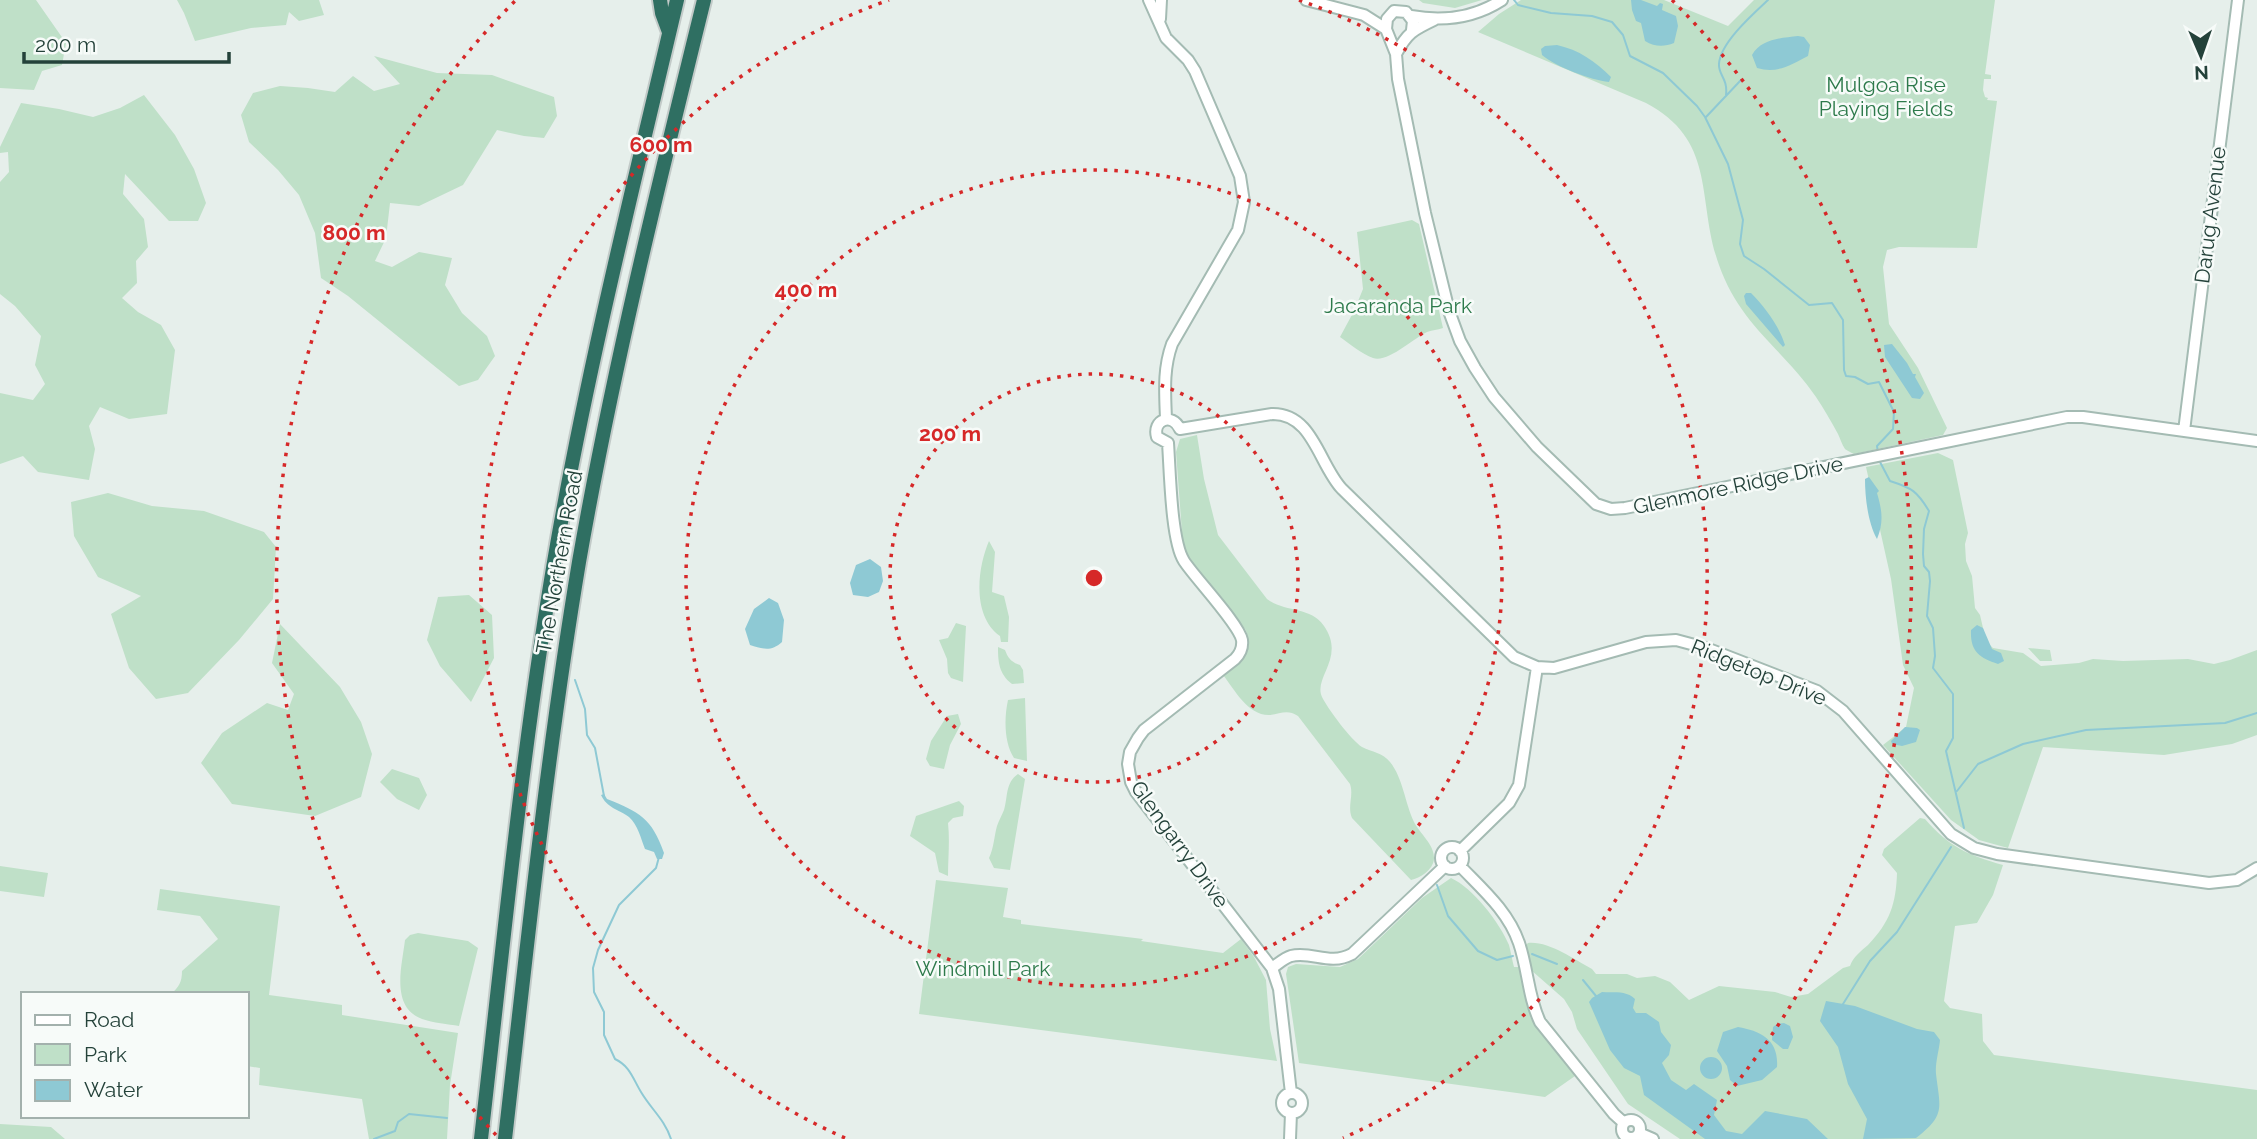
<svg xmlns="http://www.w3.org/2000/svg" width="2257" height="1139" font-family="Raleway,sans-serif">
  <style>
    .green { fill: #bfe0c8 }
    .water { fill: #8ec9d4 }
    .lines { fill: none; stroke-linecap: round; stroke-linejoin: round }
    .stream { stroke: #8ec9d4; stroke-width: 2 }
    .secondary-casing { stroke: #a4bbb3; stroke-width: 14 }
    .highway-casing { stroke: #c2cac8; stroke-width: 18 }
    .secondary { stroke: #fff; stroke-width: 10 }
    .highway { stroke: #2f6f62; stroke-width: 14 }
    .ring { fill: none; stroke: #d62828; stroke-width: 3.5; stroke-dasharray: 3.5 7 }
    .labels { text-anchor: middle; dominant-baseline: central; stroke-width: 5; stroke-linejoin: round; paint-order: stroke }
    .park-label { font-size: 21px; fill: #2d7a4b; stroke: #f7fbf9 }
    .street-label { font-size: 21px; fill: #24423a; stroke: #f7fbf9 }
    .centre { fill: #d62828; stroke: #f7fbf9; stroke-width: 3.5 }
    .ring-label { font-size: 21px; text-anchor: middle; font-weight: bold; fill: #d62828; stroke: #f7fbf9; stroke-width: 5; stroke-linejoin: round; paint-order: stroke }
  </style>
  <rect width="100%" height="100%" fill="#e6efeb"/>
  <!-- green -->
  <path class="green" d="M0,0h36l30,43 -4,22 -20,6 -8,19 -34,-2z
    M177,0h142l5,15 -25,6 -10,-9 -3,13 -35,3 -56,13 -11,-28z
    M1419,0h63l-27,8 -32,-5z
    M1521,0h143l64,26 26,-26h241l-10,74 6,1v4h-7l-1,11 2,7 3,1 -1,2 10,1 -20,147 -78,-1 -12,3 -4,17 6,57 29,44 29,60 -4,7 -89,19c-2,-1 -8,-4 -9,-5 -3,-4 -5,-11 -7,-15 -7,-13 -14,-25 -22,-37 -33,-48 -76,-72 -97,-132 -23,-64 -1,-124 -73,-162l-168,-71 21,-18z
    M374,56l63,17 55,2 62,22 3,19 -13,22 -20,-2 -27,-6 -34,55 -44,21 -29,-3 -4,35 -11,23 17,6 27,-15 33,6 -7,27 17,28 25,23 8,20 -17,24 -19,6 -111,-90 -27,-18 -6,-45 -16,-38 -21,-25 -29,-28 -8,-27 12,-22 27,-7 28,2 27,4 18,-16 21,15 26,-7z
    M144,95l31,40 19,34 12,34 -8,18h-29l-44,-47 -2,20 21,25 4,28 -12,14 1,22 -15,15 16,14 23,13 14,25 -8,64 -38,5 -29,-12 -11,19 6,23 -6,31 -51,-8 -15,-16 -23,8v-71l33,7 12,-16 -10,-19 6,-29 -26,-30 -15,-12v-112l9,-10 -1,-20 -8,1v-6l21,-44 38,6 34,8 27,-9z
    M1412,220l7,4 24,104c-6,2 -10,2 -16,4 -13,6 -39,31 -54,26 -11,-4 -23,-14 -33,-21l14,-26 9,-22 -6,-57z
    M1197,435l7,44 14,56 49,64c18,14 43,7 57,27 22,32 -11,51 -2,71 6,12 29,43 40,50 10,5 21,6 28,15 13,16 15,41 24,60 6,12 21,23 20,37 -1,11 -14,19 -23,21l-59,-62c-5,-12 2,-22 -2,-34l-52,-68c-11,-7 -17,-2 -28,-1 -22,1 -35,-25 -47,-40 16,-13 33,-24 22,-46l-57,-72 -5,-11 -7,-94 4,-13z
    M1938,453l15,7 15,73 -3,11 1,17 6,15 3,32 5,7 6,26 7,7 30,5 18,13 38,-3 14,-4 30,2 65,-2 26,5 16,-4 27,-10v85l-25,9 -68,11 -121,-8 -35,101 -29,-8 -28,-20 -68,-75 23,-18 8,-39 -11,-23 -12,-86 -25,-112z
    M108,493l44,13 52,5 60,21 12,15 -3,52 -34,41 -51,53 -32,6 -27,-31 -18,-54 30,-18 -43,-19 -24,-41 -3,-34z
    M989,541l6,11 -3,40 12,4 5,21 -1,25h-7l-1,-6c-28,-20 -23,-67 -11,-95z
    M469,595l23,20 2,43 -23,44 -31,-36 -13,-26 11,-43z
    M956,623l10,3 -3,56 -12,-4 -3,-5 -1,-14 -8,-19 9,-2z
    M280,624l60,63 21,35 11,32 -11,43 -46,19 -83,-12 -31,-41 21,-30 45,-30 21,7 6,-16 -22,-31z
    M998,647l7,3c3,8 6,12 15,15l3,5 1,13 -12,1c-13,-10 -14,-22 -14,-37z
    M2028,648l22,2 2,11h-12z
    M1025,698l2,63 -13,-3c-10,-15 -10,-40 -6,-58z
    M958,714l3,10 -11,21 -6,24 -14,-3 -4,-7 5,-18 16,-25z
    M392,769l27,9 8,17 -8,15 -22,-11 -17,-17z
    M1018,774l7,5 -15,91 -16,-2 -5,-10c5,-11 5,-21 8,-32 2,-6 5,-11 7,-16 4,-13 1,-27 14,-36z
    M959,801l5,5 -1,10 -10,2 -5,5c2,18 0,35 0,53l-9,-4 -4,-19 -25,-17 6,-20z
    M1920,818l5,1c24,28 43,36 78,46l-10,30 -16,28 -22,3 -11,75 6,7 32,6 1,27 11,14 263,35v49h-577l-52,-35 -51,-75 -5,-17 -8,-13 -33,-29 -6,-24 3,-3c21,-2 45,16 64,26l4,5h31l10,4 18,-2 15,6 19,18 30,-14 56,6 16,5 17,-3 35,-26 7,-2c3,-9 11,-15 18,-21 22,-23 28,-41 29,-72l-15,-18 2,-6z
    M0,866l48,7 -4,24 -44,-6z
    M1451,878c22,10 49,45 58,67 2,7 3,15 5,22h5l12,52 44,57 -30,21 -246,-34 -13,-89 2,-7 8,-3 44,3 18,-8 64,-61z
    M936,880l72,8 -5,29 18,3v4l122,15 -2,2 82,12 18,-14 13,18 12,23 4,49 7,32 -358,-47z
    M160,889l120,17 -11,89 73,10v10l116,18 -8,52 -3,54h-78l-7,-40 -103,-14 1,-17 -13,-2v-72h-76c8,-7 11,-12 11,-23l36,-32 -18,-23 -43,-6z
    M418,933l50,8 10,7 -19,78c-11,-2 -26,-3 -37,-7 -32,-12 -20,-53 -17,-79l5,-5z
    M0,1124l51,3 14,12h-65z"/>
  <!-- water -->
  <path class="water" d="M1631,0h10l16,6 3,-3 3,1 -1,6 14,6 2,10 -4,17c-10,4 -19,4 -29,-2l-4,-18 -5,-2 -4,-11z
    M1798,36l6,1 6,8 -2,11c-17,9 -31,18 -51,12l-5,-13c9,-16 29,-17 46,-19z
    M1557,45c22,5 38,16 54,32l-2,5c-18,-2 -53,-15 -67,-27l-1,-6 4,-3z
    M1746,293h5c14,14 28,33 34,52l-2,2 -37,-43 -2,-8z
    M1892,344l15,19 6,11h3l-1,3 9,16 -4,6 -8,-1 -27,-41 -1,-12z
    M1869,477l10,14 -2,2c5,17 7,29 0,46 -9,-16 -12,-41 -12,-60z
    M870,559l11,8 2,14 -4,11 -11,5 -15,-2 -3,-12 6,-18z
    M769,598l9,5 6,17 -2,22c-11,10 -19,7 -32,3l-5,-16 9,-20z
    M1977,625l6,3 9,21 9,4 3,8 -6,3c-19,-6 -28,-13 -27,-34z
    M1905,727l12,1 3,2 -4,12 -14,4 -10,-2 -1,-3z
    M604,794l3,5c32,13 45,19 57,54l-2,6h-5l-3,-7 -9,-3c-4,-10 -7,-24 -16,-32 -11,-8 -22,-9 -28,-22z
    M1602,992c11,1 24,-2 33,7l-2,9 3,5h10l13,9 2,10 10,13 -2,10 -7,8 9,17 15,10 8,-6 23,16 -3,15 12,16 16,3 23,-23 42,8 21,20h-123l-61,-44 -4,-19 -16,-8 -14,-18 -21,-48 3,-4z
    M1826,1001l29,5 62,23 17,3 6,8c-1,11 -5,23 -4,34 4,34 10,41 -20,64l-53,1 4,-20 -19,-35 -10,-37 -18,-26z
    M1784,1023l6,3 3,11 -5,12h-5l-11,-9 1,-13 4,-3z
    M1738,1027c23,4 41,13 39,40l-15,13 -25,6 -7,-6 -3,-14 -10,-15 6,-19z
    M1700 1068a11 11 0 1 1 22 0a11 11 0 1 1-22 0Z"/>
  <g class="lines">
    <!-- stream -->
    <path class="stream" d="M1514,0l4,5 33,8 41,3 20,6 11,13 7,21 33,17 34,33 8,11 23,47 15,56 -3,24 4,12 20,13 45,36 23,-2 11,17 1,50 2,6 9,1 13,7 11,-2 15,30 -1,17 -16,17 1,7
      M1726,95c2,-17 -8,-20 -7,-31 1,-21 34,-50 49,-64
      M1706,117l35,-37
      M1880,462l10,19c22,7 27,10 39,30l-5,18 -1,25 1,12 5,6 1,9 -3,35 6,12 2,28 -2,12 20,26v44l-7,13 18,77
      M575,680l10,29 2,26 8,13 9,48
      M1957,791l21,-27 45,-20 63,-14 139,-7 32,-10
      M659,857l-3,11 -37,37 -21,45 -5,18 1,24 10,20v23l11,24c15,7 18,20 26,33 10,17 24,28 30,47
      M1437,885l11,31 30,35 19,9 16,-4
      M1532,954l25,10
      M1583,980l13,16
      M1843,1004l27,-43 27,-29 54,-85
      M374,1139l21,-8 3,-9 11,-8 38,4"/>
    <defs>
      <path id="secondary" d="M1149,0l17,38 22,22 7,11 45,105 4,26 -6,28 -66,114c-9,25 -7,48 -6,75
        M1306,0l58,15 22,14
        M1411,16c33,6 63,2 91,-16
        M1160,19l1,-19
        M1412,30l1,-9 -7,-9 -12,-1 -7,8 -1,10 10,25 2,25 27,134 24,98 11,30 15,27 19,29 43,50 59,57 15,5 14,-1 442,-91h16l174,24
        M1396,54c11,-21 17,-24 38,-34
        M1180,429l92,-15c41,-1 47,51 70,75l172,168 23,10 17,1 92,-26 30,-2 30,8 111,43 26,20 108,123 23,14 23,6 212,29 28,-3 20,-12
        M2184,431l54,-431
        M1168,443c2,27 3,98 16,118 11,17 55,63 58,79 1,8 -2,14 -7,19l-91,71 -6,8 -8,14 -2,12 3,18 5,10 136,176 7,21 12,104
        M1168,443l-11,-6c-5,-17 15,-25 23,-8
        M1441 858a11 11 0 1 1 22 0a11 11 0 1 1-22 0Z
        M1460,851l49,-48 10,-18 18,-118
        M1460,866c22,23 48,45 59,77 9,26 9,54 21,79l74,92 10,9
        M1272,968c6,-4 12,-10 19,-12 22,-5 38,10 61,-2l93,-88
        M1282 1103a10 10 0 1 1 20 0a10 10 0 1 1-20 0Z
        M1622 1129a9 9 0 1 1 18 0a9 9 0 1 1-18 0Z
        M1639,1133l14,6
        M1290,1139l1,-26"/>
      <path id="highway" d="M660,0l2,13 7,19
        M481,1139c23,-200 42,-401 77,-600 32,-181 77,-360 119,-539
        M505,1139c22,-192 42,-386 74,-577 33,-189 79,-376 125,-562"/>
    </defs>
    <!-- secondary casing -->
    <use href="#secondary" class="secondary-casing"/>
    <!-- highway casing -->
    <use href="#highway" class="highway-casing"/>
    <!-- secondary -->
    <use href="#secondary" class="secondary"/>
    <!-- highway -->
    <use href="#highway" class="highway"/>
  </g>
  <!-- distance rings -->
  <g class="ring">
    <circle cx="1094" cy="578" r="204"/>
    <circle cx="1094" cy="578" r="408"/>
    <path d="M845 1138A613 613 0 0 1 889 0M1299 0A613 613 0 0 1 1343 1138"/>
    <path d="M496 1135A817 817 0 0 1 516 0M1672 0A817 817 0 0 1 1692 1135"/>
  </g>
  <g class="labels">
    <!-- park labels -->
    <g class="park-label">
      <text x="1886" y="84">Mulgoa Rise<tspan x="1886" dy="24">Playing Fields</tspan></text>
      <text x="1398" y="305">Jacaranda Park</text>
      <text x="983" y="968">Windmill Park</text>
    </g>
    <!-- street labels -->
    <g class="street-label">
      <text transform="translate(2210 215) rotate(-83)">Darug Avenue</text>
      <text transform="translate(1738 485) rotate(-12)">Glenmore Ridge Drive</text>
      <text transform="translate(559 562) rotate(-80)">The Northern Road</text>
      <text transform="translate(1759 672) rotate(22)">Ridgetop Drive</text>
      <text transform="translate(1180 844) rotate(54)">Glengarry Drive</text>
    </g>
  </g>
  <circle cx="1094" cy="578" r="10" class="centre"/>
  <g class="ring-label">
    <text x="661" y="152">600 m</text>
    <text x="354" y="240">800 m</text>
    <text x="806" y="297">400 m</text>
    <text x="950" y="441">200 m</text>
  </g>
  <!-- legend -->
  <rect x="21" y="992" width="228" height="126" fill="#f7fbf9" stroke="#a3b1ad" stroke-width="2"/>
  <rect x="35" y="1015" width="35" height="10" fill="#ffffff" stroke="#a3b1ad" stroke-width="2"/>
  <text x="84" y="1027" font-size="21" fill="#24423a">Road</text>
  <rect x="35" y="1044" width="35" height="21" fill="#bfe0c8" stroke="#a3b1ad" stroke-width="2"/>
  <text x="84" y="1062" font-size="21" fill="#24423a">Park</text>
  <rect x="35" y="1080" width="35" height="21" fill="#8ec9d4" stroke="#a3b1ad" stroke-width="2"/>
  <text x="84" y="1097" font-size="21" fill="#24423a">Water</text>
  <!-- north arrow -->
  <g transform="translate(2201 56) rotate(178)" stroke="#f7fbf9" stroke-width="5" paint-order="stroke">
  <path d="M0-5L12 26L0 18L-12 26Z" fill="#24423a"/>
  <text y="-10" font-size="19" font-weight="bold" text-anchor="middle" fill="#24423a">N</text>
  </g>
  <!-- scale -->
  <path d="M24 52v10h205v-10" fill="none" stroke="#24423a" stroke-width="3.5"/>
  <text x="35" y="52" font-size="21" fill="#24423a" stroke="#f7fbf9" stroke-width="5" paint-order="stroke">200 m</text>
</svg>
